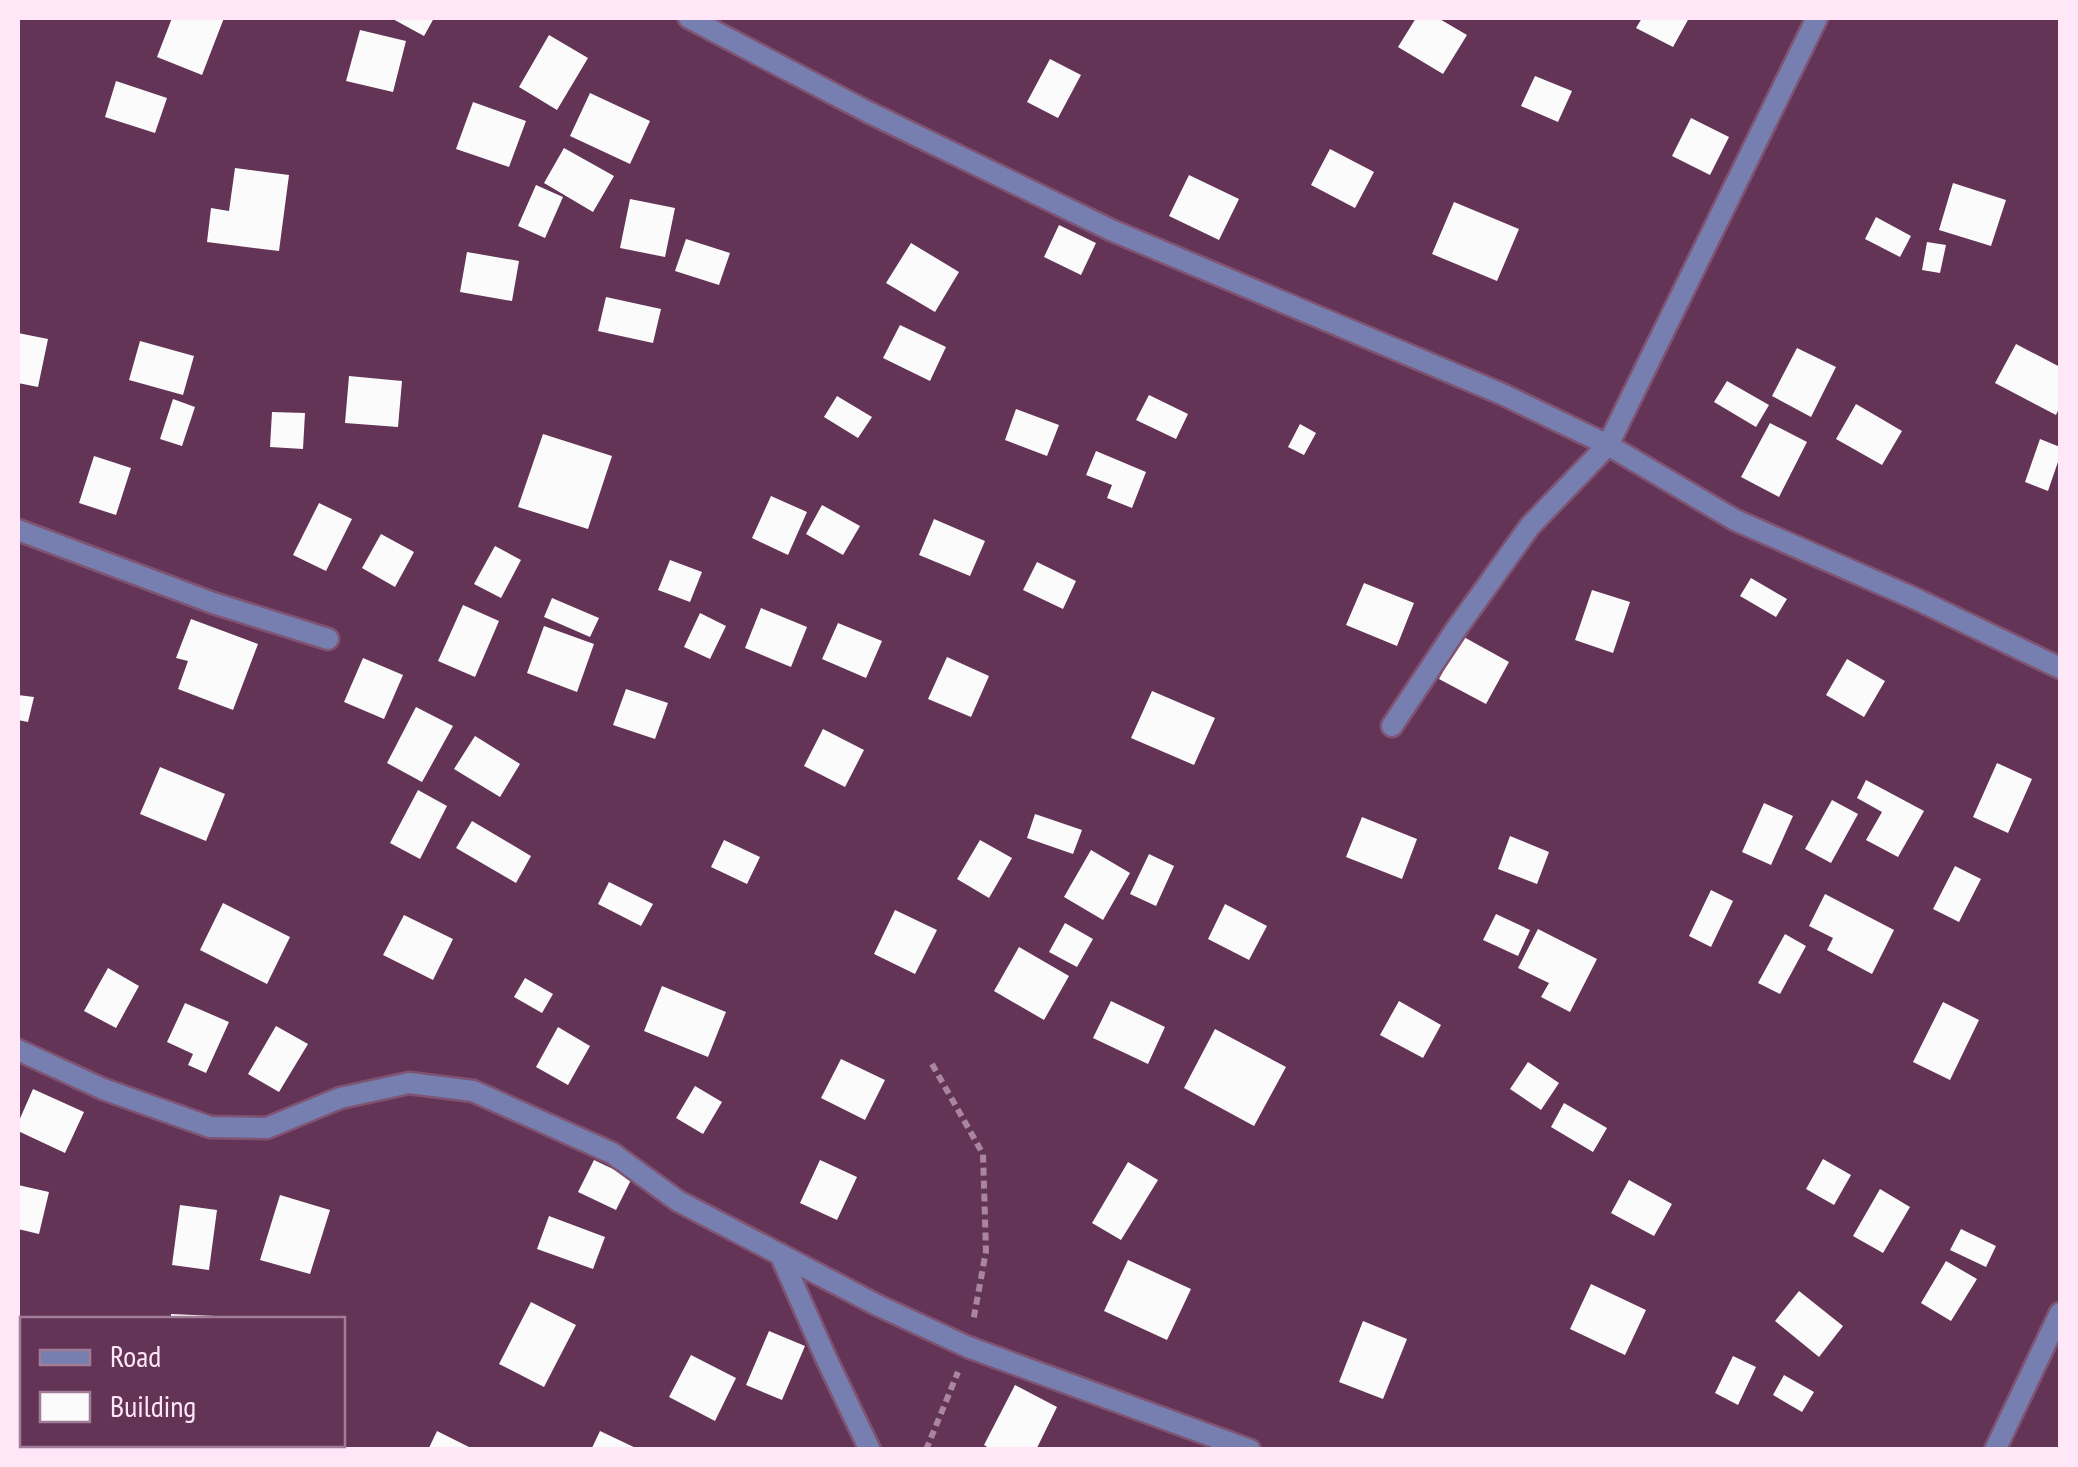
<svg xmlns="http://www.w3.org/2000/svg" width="2078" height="1467" font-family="'PT Sans Narrow',sans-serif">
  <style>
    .building { fill: #fbfbfb }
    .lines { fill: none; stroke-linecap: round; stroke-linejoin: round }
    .minor-casing { stroke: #7f5473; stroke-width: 25 }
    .path { stroke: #aa859f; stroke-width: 6; stroke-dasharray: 8 5; stroke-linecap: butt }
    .minor { stroke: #777eb0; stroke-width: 20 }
  </style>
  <rect width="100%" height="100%" fill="#633456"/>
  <!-- building -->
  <path class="building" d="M172,18h52l-22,57 -45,-18z
    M391,18h43l-10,18z
    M1416,18h22l29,17 -24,39 -45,-27z
    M1642,18h47l-16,29 -37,-19z
    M360,30l46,11 -13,51 -47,-11z
    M549,35l39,23 -31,52 -38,-23z
    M1050,59l31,16 -23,43 -31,-16z
    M1535,76l37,15 -14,31 -37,-16z
    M116,81l51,17 -12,35 -50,-16z
    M590,93l60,28 -20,43 -60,-28z
    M473,102l53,19 -17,46 -53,-18z
    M1691,118l38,19 -19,38 -38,-19z
    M564,148l50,28 -21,36 -49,-29z
    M1330,149l44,23 -19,36 -44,-23z
    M235,168l54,7 -10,76 -72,-9 4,-34 18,3z
    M1189,175l50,24 -20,41 -50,-24z
    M1953,183l53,17 -15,46 -52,-16z
    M536,185l27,12 -18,41 -27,-12z
    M630,199l45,9 -10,49 -45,-9z
    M1454,202l65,27 -22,52 -65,-27z
    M1876,217l35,19 -11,21 -35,-18z
    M1059,225l37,18 -15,32 -37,-18z
    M686,239l44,14 -11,32 -44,-14z
    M1927,242l19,3 -6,28 -18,-3z
    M911,243l48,29 -24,40 -49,-29z
    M467,252l52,9 -7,40 -52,-9z
    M606,297l55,12 -8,34 -55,-12z
    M900,325l46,22 -16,34 -47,-23z
    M18,333l30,6 -10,48 -20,-4z
    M140,341l54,15 -11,39 -54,-15z
    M2016,344l44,23v39l-4,9 -61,-32z
    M1797,348l39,19 -25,50 -39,-21z
    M349,376l53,5 -4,46 -53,-4z
    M1727,381l42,24 -13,22 -42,-25z
    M1149,395l39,19 -12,25 -40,-19z
    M837,396l35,21 -14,21 -34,-21z
    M173,399l22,8 -13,39 -22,-7z
    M1856,404l46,27 -20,34 -46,-26z
    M1016,409l43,16 -12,31 -42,-16z
    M272,412l33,1 -2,36 -33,-2z
    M1770,423l37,19 -28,55 -38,-20z
    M1300,424l16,9 -12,22 -16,-8z
    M543,434l69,22 -24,73 -70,-22z
    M2040,439l20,8v9l-12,35 -23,-9z
    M1096,451l50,21 -14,36 -25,-10 5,-13 -26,-10z
    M94,456l37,12 -15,47 -37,-12z
    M771,496l36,16 -19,43 -36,-17z
    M319,503l33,16 -26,52 -33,-16z
    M822,505l38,21 -17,29 -37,-21z
    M934,519l51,22 -15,35 -51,-21z
    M381,534l33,18 -19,35 -33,-19z
    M495,546l26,14 -20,38 -27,-14z
    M670,560l32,12 -12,30 -32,-12z
    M1037,562l39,19 -13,28 -40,-19z
    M1751,578l36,21 -11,18 -36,-21z
    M1364,583l50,20 -17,43 -51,-21z
    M1592,590l38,12 -17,51 -38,-13z
    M552,598l47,20 -9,19 -46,-20z
    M463,605l36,16 -24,56 -37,-16z
    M761,608l46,19 -16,40 -46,-19z
    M700,613l26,13 -16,33 -26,-12z
    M191,619l67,25 -25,66 -55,-21 10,-28 -12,-3z
    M838,623l44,18 -16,37 -44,-19z
    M544,626l50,18 -17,48 -50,-19z
    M1462,636l47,26 -23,42 -47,-25z
    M947,657l42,19 -18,41 -43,-18z
    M363,658l40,17 -19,44 -40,-17z
    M1847,659l38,22 -21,36 -38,-22z
    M626,689l42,14 -13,36 -42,-14z
    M1152,691l63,27 -21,47 -63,-27z
    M18,695l16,2 -6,25 -10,-2z
    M416,707l37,19 -31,56 -35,-19z
    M823,729l41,21 -19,37 -41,-21z
    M475,736l45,28 -20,33 -46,-28z
    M1997,763l35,16 -24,54 -35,-16z
    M160,767l65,27 -19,47 -66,-27z
    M1866,780l58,31 -26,46 -32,-17 16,-28 -25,-14z
    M418,790l29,16 -27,53 -30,-16z
    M1832,800l26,14 -27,49 -26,-14z
    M1764,803l29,13 -22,49 -29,-13z
    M1035,814l47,16 -9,24 -46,-16z
    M1362,817l55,22 -15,40 -56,-22z
    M472,821l59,35 -15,27 -60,-35z
    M1510,836l39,16 -12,32 -39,-15z
    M724,840l36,17 -13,27 -36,-17z
    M980,840l32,18 -23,40 -32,-19z
    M1091,850l39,23 -27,47 -39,-23z
    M1149,854l25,12 -18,40 -26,-12z
    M1955,866l26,13 -22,43 -26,-13z
    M609,882l44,22 -12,22 -43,-22z
    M1711,890l22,11 -22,46 -22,-11z
    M1825,894l69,36 -22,44 -45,-24 6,-12 -24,-12z
    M223,903l67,34 -23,47 -67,-34z
    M1225,904l42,22 -18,34 -41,-21z
    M895,910l42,20 -22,44 -41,-20z
    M1496,914l34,16 -12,26 -35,-16z
    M404,915l49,24 -20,41 -50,-25z
    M1065,923l28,16 -16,28 -28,-15z
    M1538,929l59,30 -27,53 -29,-15 8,-14 -31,-15z
    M1785,934l21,12 -26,48 -22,-11z
    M1019,947l50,29 -25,44 -50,-29z
    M108,968l31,18 -23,42 -32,-17z
    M525,978l28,16 -11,19 -28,-16z
    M662,986l64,26 -18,45 -64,-26z
    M1111,1001l54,26 -17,37 -55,-26z
    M1399,1001l42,24 -18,33 -43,-23z
    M1943,1002l36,18 -29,60 -37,-18z
    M185,1003l44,19 -23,51 -18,-8 5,-11 -26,-12z
    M276,1026l32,18 -29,48 -31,-18z
    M558,1027l32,19 -22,39 -32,-18z
    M1215,1029l71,38 -32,59 -70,-38z
    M841,1059l44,21 -20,40 -44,-22z
    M1528,1062l31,21 -18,27 -31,-21z
    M695,1086l27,16 -19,32 -27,-16z
    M33,1089l51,23 -19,41 -47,-22v-8z
    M1564,1103l43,25 -14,24 -42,-25z
    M1823,1159l28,16 -17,30 -28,-16z
    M594,1160l38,18 -16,32 -38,-18z
    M820,1160l37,17 -20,43 -37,-17z
    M1128,1162l30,18 -37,60 -29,-17z
    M1629,1180l43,24 -18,32 -43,-23z
    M18,1185l31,7 -10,42 -21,-5z
    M1880,1189l30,18 -27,46 -30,-17z
    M280,1195l50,15 -20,64 -50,-14z
    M180,1205l37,5 -8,60 -37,-5z
    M549,1216l56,21 -12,32 -56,-20z
    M1961,1229l35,17 -10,21 -36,-17z
    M1128,1260l63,29 -24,51 -63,-29z
    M1946,1261l31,18 -26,42 -30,-18z
    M1591,1284l55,26 -21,45 -55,-26z
    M1799,1291l44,35 -24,31 -44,-36z
    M531,1302l45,23 -32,62 -45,-23z
    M171,1314l45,2v4h-45z
    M1363,1321l44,18 -24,60 -44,-17z
    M769,1331l36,15 -23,54 -36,-15z
    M691,1355l45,23 -21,43 -46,-24z
    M1733,1356l23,11 -18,38 -23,-12z
    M1784,1375l30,17 -12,20 -29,-17z
    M1015,1385l42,22 -21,43h-44l-8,-5z
    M437,1431l38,19h-47z
    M600,1431l40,19h-49z"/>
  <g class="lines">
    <defs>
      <path id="minor" d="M689,18l179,94 243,118 391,164 106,51 127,75 181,79 144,69
        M18,530l195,73 115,36
        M1392,726l65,-98 73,-102 78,-81 209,-427
        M18,1050l85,39 107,38 57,1 73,-30 69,-15 64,8 139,62 66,48 199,104 91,42 282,103
        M780,1254l46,104 44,92
        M1995,1450l65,-137"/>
    </defs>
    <!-- minor casing -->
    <use href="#minor" class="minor-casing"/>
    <!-- path -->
    <path class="path" d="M932,1064l51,90 3,97 -13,71
      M926,1450l32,-78"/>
    <!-- minor -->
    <use href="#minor" class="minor"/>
  </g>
  <!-- border -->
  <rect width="2078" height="1467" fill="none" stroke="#ffe7f7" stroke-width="40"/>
  <!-- legend -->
  <rect x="20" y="1317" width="325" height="130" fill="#633456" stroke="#a17c96" stroke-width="2.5"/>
  <rect x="40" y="1350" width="50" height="15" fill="#777eb0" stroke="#a17c96" stroke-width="2.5"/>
  <text x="110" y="1367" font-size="30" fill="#ffe7f7">Road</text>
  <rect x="40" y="1392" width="50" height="30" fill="#fbfbfb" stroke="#a17c96" stroke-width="2.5"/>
  <text x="110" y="1417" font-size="30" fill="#ffe7f7">Building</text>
</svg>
